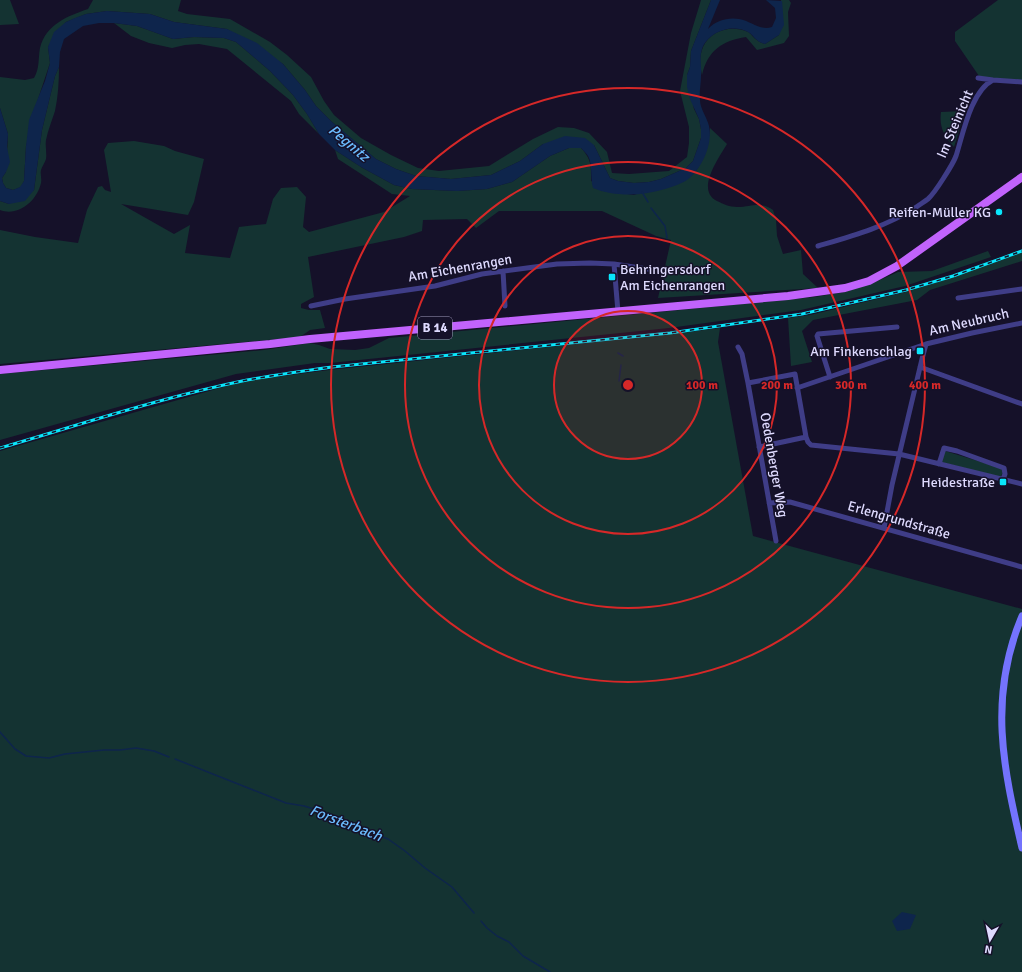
<svg xmlns="http://www.w3.org/2000/svg" width="1022" height="972" font-family="Signika,sans-serif">
  <style>
    .green { fill: #143332 }
    .water { fill: #0e254c }
    .lines { fill: none; stroke-linecap: round; stroke-linejoin: round }
    .stream { stroke: #0e254c; stroke-width: 1.5 }
    .street { stroke: #3f3d87; stroke-width: 5 }
    .secondary { stroke: #7473fd; stroke-width: 7 }
    .primary { stroke: #c163fc; stroke-width: 8 }
    .rail-casing { stroke: #09e6fb; stroke-width: 3 }
    .rail { stroke: #151129; stroke-width: 1.5; stroke-dasharray: 4.5; stroke-linecap: butt }
    .ring { fill: none; stroke: #d62828; stroke-width: 2 }
    .poi-dot { fill: #09e6fb; stroke: #151129; stroke-width: 1.5 }
    .labels { text-anchor: middle; dominant-baseline: central; stroke-width: 3; stroke-linejoin: round; paint-order: stroke }
    .shield { fill: #151129; stroke: #a29ebe; stroke-width: 1 }
    .shield-label { font-size: 13px; font-weight: bold; fill: #dedafe }
    .street-label { font-size: 14px; fill: #dedafe; stroke: #151129 }
    .poi-label { font-size: 14px; fill: #dedafe; stroke: #151129; text-anchor: end }
    .water-label { font-size: 15px; font-style: italic; fill: #6abafc; stroke: #151129 }
    .centre { fill: #d62828; stroke: #151129; stroke-width: 2 }
    .ring-label { font-size: 12px; text-anchor: middle; font-weight: bold; fill: #d62828; stroke: #151129; stroke-width: 3; stroke-linejoin: round; paint-order: stroke }
  </style>
  <rect width="100%" height="100%" fill="#151129"/>
  <!-- green -->
  <path class="green" d="M0,0h10l9,24 -19,1z
    M93,0h88l-3,11 9,3 43,5 40,23 17,13 24,22 13,24 10,14 27,23 30,17 27,13 21,3 50,-5 44,-27 25,-12 16,1 15,5 18,19 5,21 17,1 40,-3 18,-14 2,-14v-16l-9,-36 11,-58 10,-33h10l-20,51 -1,16 -3,8 7,34 5,10 2,10v9l-8,23 -7,7 -25,11 -12,3 -15,1 -16,-2 -8,-3 -16,-33 -51,-1 -23,17 -29,14 -40,4 -35,-3 -20,-7 -20,-10 -44,-37 -16,-16 -11,-16 -22,-26 -56,-35 -53,-7 -24,-8 -43,-3 -21,3 -20,8 -18,25 2,16 -12,36 -12,47 -2,35 -3,6 -8,3 -7,-2 -3,-5 -1,-5 4,-6 2,-38 -8,-26v-31l25,3 9,-2c6,-10 4,-20 6,-30 6,-24 28,-32 48,-39z
    M781,0h8l2,3 -3,9 1,24 -5,7 -27,7 -11,-13c-24,4 -38,13 -44,38 -2,-9 -3,-19 1,-28 7,-16 28,-23 45,-15 3,1 5,6 9,8 2,2 5,3 8,4l14,-9z
    M998,0h24v81l-30,-2 -13,-3 -24,-35v-9z
    M114,23l23,3 36,13 21,-2 30,1 12,4 34,29 23,24 14,19 12,20 -20,-20 -8,-13 -64,-52 -28,-5 -14,1 -13,3 -23,-5 -18,-7z
    M59,67c0,15 -1,30 -4,44 -3,9 -7,19 -9,29 -1,6 1,13 0,19 -1,4 -4,7 -5,11 -1,4 1,9 0,13 -4,18 -23,34 -41,27v-9l9,3 25,-14 8,-60 13,-54z
    M965,111l-11,36c-10,-11 -15,-20 -13,-35z
    M710,128l17,16c-8,14 -32,46 -10,57 6,3 13,6 20,6 16,0 22,-6 36,3l3,10 1,16 6,18 18,-4 2,24 15,14 -160,10 13,-58 -15,-4 -54,-25h-103l-23,17 -9,-9 -44,1 -1,11 -18,6 -96,20 6,40 -13,7v4l8,2h11l5,18 -15,2 -10,7 -300,27v-134l35,7 43,6 9,-33 11,-23 4,-1 3,4 6,2 -7,-42 4,-7 26,-2 30,5 11,5 29,8 -10,43 -6,13 -67,-11 53,30 16,-9 -5,28 45,5 9,-31 27,-3 7,-25 8,-11 16,-1 9,10 -3,30 6,5 75,-20 26,-16 -18,-2 -54,-35 -3,-9 26,17 33,18 18,4 45,2 30,-2 25,-7 38,-26 19,-8h12c11,12 10,18 10,33l36,13 7,1 62,-24c9,-14 13,-27 14,-43z
    M988,251l3,6 -86,29 -104,24 -132,18 -339,35h-15l-79,11 -236,66v-66l264,-24 46,-7 9,2 11,4 25,1 14,-2 20,-10 426,-41 29,-5 31,-10 23,-10 34,-1z
    M1022,252v9l-92,29 -13,10 -104,20 -11,11 10,31 -21,4 -3,-48 22,-3 96,-23 47,-15z
    M720,328l-2,14 35,194 269,73v363h-1022v-521l244,-70 85,-11 342,-36z
    M945,451l56,17 2,5 -3,4 -59,-15z"/>
  <!-- water -->
  <path class="water" d="M711,0h9l-12,29c7,-8 20,-12 31,-10 12,2 21,12 33,8l4,-9 -1,-10 -9,-8 16,1 2,24 -5,10 -14,9c-3,-1 -6,-2 -8,-4 -3,-2 -5,-6 -9,-8 -16,-9 -40,0 -46,17 -3,9 0,18 -1,27 0,8 -2,16 -1,24 0,9 7,17 9,26 4,18 -7,43 -22,54 -6,4 -15,7 -22,9 -22,7 -51,8 -72,-1 -3,-10 0,-23 -5,-32 -2,-3 -5,-6 -7,-8h-12l-19,8 -38,26 -25,7 -30,2 -45,-2 -18,-4 -33,-18 -26,-17 -16,-16 -12,-20 -14,-19 -23,-24 -34,-29 -12,-4 -30,-1 -21,2 -36,-13 -23,-3h-15l-16,3 -19,13 -4,13 -1,15 -4,9 -13,54 -8,60 -9,11 -16,3 -9,-3v-93l8,26 -1,13 3,15 -4,10 -4,6 1,5 3,5 7,2 7,-3 4,-6 2,-35 3,-26 16,-39 5,-18 -2,-16 6,-15 12,-10 9,-4 11,-4 21,-3 43,3 24,8 53,7 30,14 26,21 22,26 11,16 16,16 44,37 20,10 20,7 35,3 40,-4 29,-14 23,-17 22,-8 20,2 9,7 16,33 8,3 16,2 15,-1 12,-3 25,-11 7,-7 8,-23v-9l-2,-10 -9,-20 -3,-12v-12l3,-8 1,-16z
    M902,912l14,3 -6,14 -13,2 -5,-10z"/>
  <g class="lines">
    <!-- stream -->
    <path class="stream" d="M642,192l6,10
      M651,208l14,18 2,12
      M618,353l5,3
      M619,381l2,-16
      M0,732l15,17 11,7 23,2 16,-4 39,-4h16l16,-2 18,3 15,6
      M175,759l111,44 18,3 20,6 22,12 42,15 17,12 20,17 27,19 22,26
      M481,921l6,7 10,8 12,6 14,14 27,16"/>
    <!-- street -->
    <path class="street" d="M978,78l15,2 29,2
      M818,246c34,-10 67,-19 97,-38 4,-3 9,-6 13,-9 7,-6 25,-35 28,-43 7,-22 15,-65 37,-76
      M614,264l4,48
      M503,271l2,35
      M958,298l64,-9
      M311,306l34,-7 90,-13 47,-12 75,-10 33,-1 24,1 53,8
      M738,347l4,7 6,29 28,158
      M920,367l102,37
      M830,377l-13,-41 1,-2 79,-7
      M748,383l47,-9 11,63 2,5 3,3 88,9 123,30
      M797,388l129,-44 46,-11 50,-10
      M759,447l47,-10
      M939,464l5,-16 13,3 47,17 1,6 -2,5
      M769,503l21,-1 232,65
      M884,528l8,-43 30,-126 4,-15"/>
    <!-- secondary -->
    <path class="secondary" d="M1022,616c-34,81 -19,151 0,232"/>
    <!-- primary -->
    <path class="primary" d="M0,370l270,-26 40,-5 478,-43 57,-8 24,-7 28,-15 125,-89"/>
    <defs>
      <path id="rail" d="M0,448c82,-24 163,-51 247,-68 28,-5 56,-9 85,-13l338,-34 132,-19 104,-24 47,-14 69,-25"/>
    </defs>
    <!-- rail casing -->
    <use href="#rail" class="rail-casing"/>
    <!-- rail -->
    <use href="#rail" class="rail"/>
  </g>
  <!-- distance rings -->
  <circle cx="628" cy="385" r="74" fill="#d62828" fill-opacity=".12"/>
  <g class="ring">
    <circle cx="628" cy="385" r="74"/>
    <circle cx="628" cy="385" r="149"/>
    <circle cx="628" cy="385" r="223"/>
    <circle cx="628" cy="385" r="297"/>
  </g>
  <!-- markers -->
  <g class="poi-dot">
    <circle cx="999" cy="212" r="4"/>
    <rect x="608" y="273" width="8" height="8" rx="2"/>
    <rect x="916" y="347" width="8" height="8" rx="2"/>
    <rect x="999" y="478" width="8" height="8" rx="2"/>
  </g>
  <g class="labels">
    <!-- shield labels -->
    <rect class="shield" x="418" y="317" width="34" height="22" rx="3"/>
    <g class="shield-label">
      <text x="435" y="328">B 14</text>
    </g>
    <!-- street labels -->
    <g class="street-label">
      <text transform="translate(955 124) rotate(-67)">Im Steinicht</text>
      <text transform="translate(460 268) rotate(-10)">Am Eichenrangen</text>
      <text transform="translate(969 322) rotate(-13)">Am Neubruch</text>
      <text transform="translate(774 465) rotate(80)">Oedenberger Weg</text>
      <text transform="translate(899 520) rotate(16)">Erlengrundstraße</text>
    </g>
    <!-- poi labels -->
    <g class="poi-label">
      <text x="991" y="212">Reifen-Müller KG</text>
      <text x="620" y="269" text-anchor="start">Behringersdorf<tspan x="620" dy="16">Am Eichenrangen</tspan></text>
      <text x="912" y="351">Am Finkenschlag</text>
      <text x="995" y="482">Heidestraße</text>
    </g>
    <!-- water labels -->
    <g class="water-label">
      <text transform="translate(349 143) rotate(40)">Pegnitz</text>
      <text transform="translate(346 823) rotate(21)">Forsterbach</text>
    </g>
  </g>
  <circle cx="628" cy="385" r="6" class="centre"/>
  <g class="ring-label">
    <text x="702" y="389">100 m</text>
    <text x="777" y="389">200 m</text>
    <text x="851" y="389">300 m</text>
    <text x="925" y="389">400 m</text>
  </g>
  <!-- north arrow -->
  <g transform="translate(990 940) rotate(189)" stroke="#151129" stroke-width="3" paint-order="stroke">
  <path d="M0-3L7 15L0 10L-7 15Z" fill="#dedafe"/>
  <text y="-6" font-size="11" font-weight="bold" text-anchor="middle" fill="#dedafe">N</text>
  </g>
</svg>
